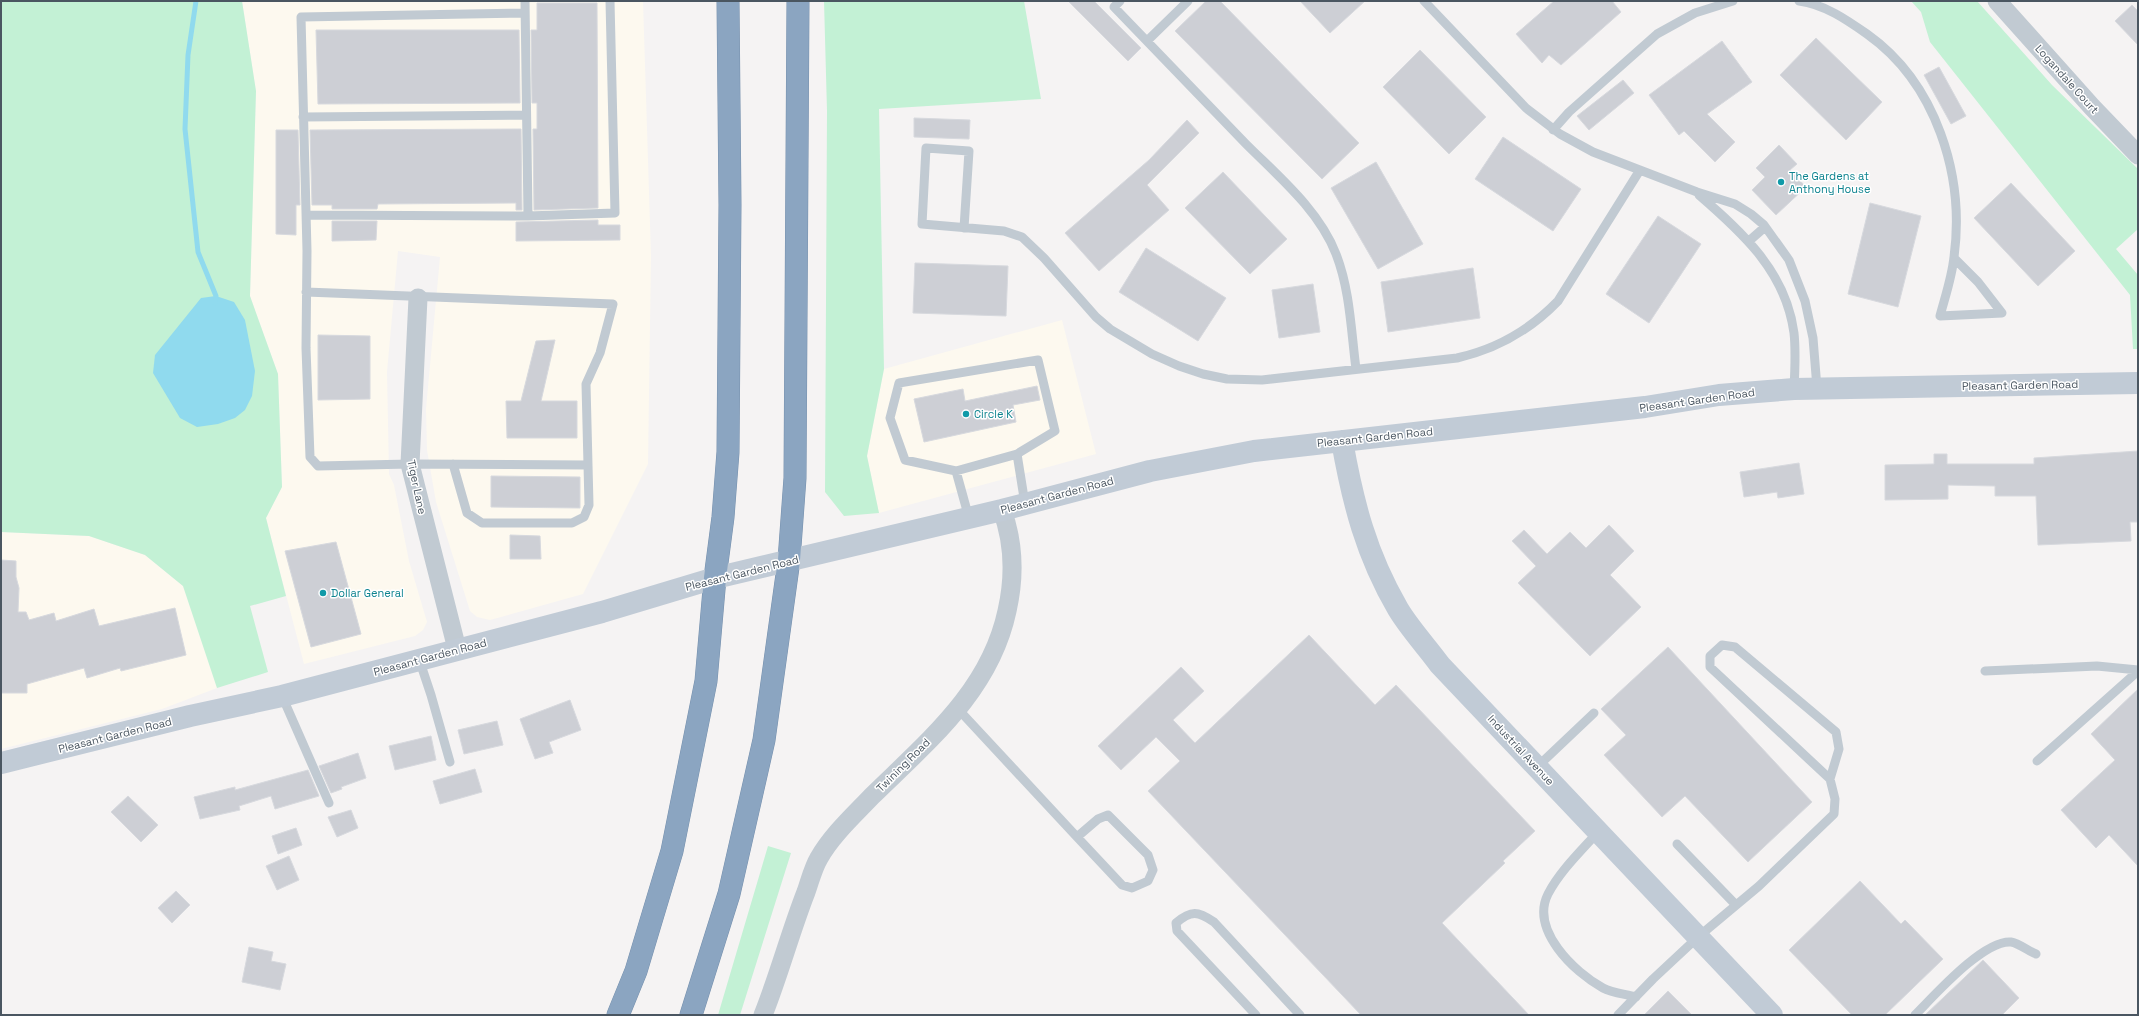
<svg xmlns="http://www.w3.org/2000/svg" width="2139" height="1016" font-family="'Space Grotesk',sans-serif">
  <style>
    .commercial { fill: #fdf9ef }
    .green { fill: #c3f1d5 }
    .water { fill: #90daee }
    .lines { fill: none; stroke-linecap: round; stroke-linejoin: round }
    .stream { stroke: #90daee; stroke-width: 5 }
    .building { fill: #cdcfd5; stroke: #d7d9de }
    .highway-casing { stroke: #7690ad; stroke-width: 23 }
    .lane { stroke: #c1cad2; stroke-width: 9 }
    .street { stroke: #c1cad2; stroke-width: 19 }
    .secondary { stroke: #c1cbd6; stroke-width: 22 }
    .highway { stroke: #8ba5c1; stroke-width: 22 }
    .culture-dot { fill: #0f9aa8; stroke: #fff; stroke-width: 1.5 }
    .labels { text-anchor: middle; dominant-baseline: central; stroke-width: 3; stroke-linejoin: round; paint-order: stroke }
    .street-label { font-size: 11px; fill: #4a5661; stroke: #fff }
    .culture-label { font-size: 11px; fill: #0d838f; stroke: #fff; text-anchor: start }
  </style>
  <rect width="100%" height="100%" fill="#f5f3f3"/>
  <!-- commercial -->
  <path class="commercial" d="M242,1h401l8,255 -3,208 -65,130 -93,26 -13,-3 -7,-6 -34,-109 -9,-52 -1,-41 14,-152 -42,-6 -11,121 2,102 5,11 15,76 18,61 -4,8 -8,6 -111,28 -38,-146 16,-31 -4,-113 -28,-78 6,-205z
    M1062,320l34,134 -217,59 -12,-57 17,-87z
    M1,532l88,4 56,19 38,31 34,102 -55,21 -161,40z"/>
  <!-- green -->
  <path class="green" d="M1,1h241l14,90 -6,205 28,78 4,113 -16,31 20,78 -36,10 18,66 -51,16 -34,-102 -38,-31 -56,-19 -88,-4z
    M824,1h200l17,98 -162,10 5,260 -17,87 12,57 -35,3 -19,-24 2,-381z
    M1911,1h66l75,84 86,84v60l-22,20 22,26v74h-5l-3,-54 -200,-253 -9,-30z
    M768,846l23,7 -51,162h-22z"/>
  <!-- water -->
  <path class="water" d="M216,296l18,6 11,18 10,51 -3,25 -7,14 -10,8 -17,6 -21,3 -17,-9 -27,-45 2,-18 46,-57z"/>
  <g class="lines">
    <!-- stream -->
    <path class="stream" d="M196,1l-8,54 -3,74 13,123 18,44 -1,7"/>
  </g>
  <!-- building -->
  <path class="building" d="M1068,1h26l47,47 -13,13z
    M1206,1h14l139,142 -37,36 -147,-148z
    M1300,1h65l-35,32z
    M1554,1h58l9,11 -60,53 -12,-10 -7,8 -26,-29z
    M537,3h60l1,205 -64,2 -1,-81h4v-26h-5l-1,-73h6z
    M2132,5l6,6v34l-23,-24z
    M316,30h203l1,73 -202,1z
    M1816,38l66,64 -36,38 -66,-65z
    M1722,41l30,41 -45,32 28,28 -20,20 -31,-31 -5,4 -30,-40z
    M1420,50l66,67 -37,37 -66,-67z
    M1939,67l27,49 -15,8 -27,-49z
    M1623,80l11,13 -45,37 -12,-14z
    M914,118l56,2 -1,19 -55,-2z
    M1187,120l12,13 -52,52 22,25 -70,61 -34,-38 84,-73z
    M521,129l1,81h-6v-7l-138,1 -1,5h-45v-4h-20l-2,-75z
    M276,130h22l2,75h-4v30l-20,-1z
    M1503,137l78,52 -28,42 -78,-52z
    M1779,145l18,19 -7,6 16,17 -30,28 -24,-25 13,-13 -9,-9z
    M1376,162l47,82 -45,25 -47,-81z
    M1223,172l64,67 -37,35 -65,-66z
    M2011,183l64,68 -37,35 -64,-68z
    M1870,203l51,13 -23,91 -50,-13z
    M1658,216l43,28 -52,79 -43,-29z
    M598,220v5h22v15l-104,1v-19z
    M332,221h45l-1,19 -44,1z
    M1146,248l80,50 -28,43 -79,-49z
    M915,263l93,3 -2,50 -93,-3z
    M1473,268l7,50 -92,14 -7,-50z
    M1313,284l7,48 -41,6 -7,-48z
    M318,335l52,1v63l-52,1z
    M555,340l-14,61h36v37h-70l-1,-37h15l15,-60z
    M1037,386l3,14 -27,5 3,17 -92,20 -10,-43 49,-10 2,12z
    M2138,451v71h-8l1,19 -93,4 -2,-49h-41v-10l-47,-1v14l-63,1v-35l49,-1v-10h13v10h87v-6z
    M1799,463l5,31 -26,4 -1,-6 -33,5 -4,-25z
    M491,476l89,1v31l-89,-1z
    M1609,525l25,26 -24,24 31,32 -51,49 -72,-73 18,-17 -24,-25 12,-11 23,24 23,-22 16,16z
    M510,535l30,1 1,23h-31z
    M336,542l25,92 -50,13 -26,-96z
    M1,560l15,1v16l3,11 -1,24h8l3,8 25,-7 2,8 38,-12 5,17 76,-18 11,47 -65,16 -1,-3 -33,10 -3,-10 -57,16v9h-26z
    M1309,635l66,70 21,-20 139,146 -32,30 2,2 -63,60 87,92h-168l-213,-224 32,-30 -24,-24 -35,33 -23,-24 83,-79 23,24 -31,29 22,23z
    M1668,647l144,155 -64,60 -63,-66 -23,21 -58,-62 22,-20 -25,-26z
    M2138,689v177l-29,-31 -13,13 -35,-38 54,-50 -24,-26z
    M570,700l11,30 -32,12 4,11 -18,6 -15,-40z
    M497,721l6,24 -39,9 -6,-24z
    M431,736l5,24 -41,10 -6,-24z
    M358,753l8,25 -25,9 1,2 -11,4 -12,-27z
    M475,769l7,23 -42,12 -7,-23z
    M308,770l11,26 -44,13 -4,-13 -32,10 1,4 -40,9 -6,-22 41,-10v3z
    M128,796l30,29 -17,17 -30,-30z
    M351,810l7,18 -21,9 -9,-20z
    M296,828l6,17 -24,9 -6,-18z
    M289,856l10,24 -22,10 -11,-24z
    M1860,881l41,43 4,-4 38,39 -58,56h-33l-63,-65z
    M176,891l14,14 -18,18 -14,-15z
    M249,947l24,5 -2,9 15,3 -6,26 -38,-8z
    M1983,960l36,38 -17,17h-77z
    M1668,991l24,24h-48z"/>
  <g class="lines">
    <defs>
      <path id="highway" d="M618,1015l18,-44 36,-120 34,-170 9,-103 8,-61 5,-65 2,-247 -2,-204
        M691,1015l38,-121 35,-154 25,-180 6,-82 3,-477"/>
    </defs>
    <!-- highway casing -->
    <use href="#highway" class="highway-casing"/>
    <!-- lane -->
    <path class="lane" d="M525,1l3,215 87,-3 -5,-212
      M1120,1l-6,6c44,46 88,91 132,137 32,32 73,66 90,110 14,36 15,76 20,115
      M1424,1l102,107 34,26 33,18 104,40 38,12 16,10 13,11 25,35 16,41 8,37 4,50
      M1799,1c25,3 48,19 68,33 69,49 98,141 87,223 -2,20 -9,40 -14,59l62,-3 -24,-31 -24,-24
      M1147,41l41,-40
      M303,117l223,-2
      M1553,130l16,-18 88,-78 38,-21 38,-12
      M1699,195c44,38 87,77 95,138 2,18 1,37 0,56
      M306,215l222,1
      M964,228l5,-77 -43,-3 -4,76 82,7 18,6 22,21 52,59 14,12 42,25 27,12 24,8 24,5 35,1 195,-22c40,-9 73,-28 101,-57l82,-131
      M1749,241l16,-14
      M306,292l307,12 -13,49 -14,31 2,81 -178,-1 -92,2 -8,-9 -4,-109 1,-97 -6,-234 224,-4
      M453,464l14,49 15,10h90l12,-6 5,-12 -1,-40
      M956,471l61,-17
      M969,518l-13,-47 -51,-11 -15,-42 9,-35 139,-23 17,71 -38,23 8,50
      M419,659l12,36 19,67
      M1985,671l112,-5 41,4
      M282,696l47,107
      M958,709l119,128 45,48 10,3 16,-7 5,-11 -5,-15 -40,-40 -10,4 -21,18
      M2037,761l101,-90
      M1537,767l57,-54
      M1598,832c-17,19 -38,39 -50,62 -18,36 26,78 55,94 9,5 22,6 33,9
      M1677,844l59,61
      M1256,1015l-79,-84 -1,-8c15,-13 22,-12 38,-1l86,93
      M1618,1015l35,-36 45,-42 61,-51 75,-72 1,-15 -5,-20 -120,-112v-11l12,-11 13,2 101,85 3,17 -9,30
      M1915,1015c19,-19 68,-75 96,-73 7,1 18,9 25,12"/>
    <!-- street -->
    <path class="street" d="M1997,1l95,106 46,48
      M418,298l-8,166 47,185
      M763,1015c16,-40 27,-82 43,-123 4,-11 7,-24 13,-34 13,-23 35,-43 53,-62 56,-55 118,-105 135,-185 8,-35 7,-68 -5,-101"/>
    <!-- secondary -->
    <path class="secondary" d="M1342,441c11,62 24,113 56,168 12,20 29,38 42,56l332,350
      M1,763l189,-47 92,-20 320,-84 113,-34 287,-68 148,-39 104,-20 391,-44 74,-12 75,-6 344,-6"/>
    <!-- highway -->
    <use href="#highway" class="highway"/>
  </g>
  <!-- markers -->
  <g class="culture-dot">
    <circle cx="1781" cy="182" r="4"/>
    <circle cx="966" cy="414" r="4"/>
    <circle cx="323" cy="593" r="4"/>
  </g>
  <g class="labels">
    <!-- street labels -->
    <g class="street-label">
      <text transform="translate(2067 79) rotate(48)">Logandale Court</text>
      <text transform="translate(2020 385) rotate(-1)">Pleasant Garden Road</text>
      <text transform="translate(1697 400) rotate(-8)">Pleasant Garden Road</text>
      <text transform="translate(1375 437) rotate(-6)">Pleasant Garden Road</text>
      <text transform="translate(417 487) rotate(78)">Tiger Lane</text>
      <text transform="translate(1057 495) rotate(-15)">Pleasant Garden Road</text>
      <text transform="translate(742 573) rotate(-14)">Pleasant Garden Road</text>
      <text transform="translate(430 657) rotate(-15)">Pleasant Garden Road</text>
      <text transform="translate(115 735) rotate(-14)">Pleasant Garden Road</text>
      <text transform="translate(1521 750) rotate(47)">Industrial Avenue</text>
      <text transform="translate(903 765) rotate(-45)">Twining Road</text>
    </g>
    <!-- culture labels -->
    <g class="culture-label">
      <text x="1789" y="176">The Gardens at<tspan x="1789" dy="13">Anthony House</tspan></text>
      <text x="974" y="414">Circle K</text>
      <text x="331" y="593">Dollar General</text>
    </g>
  </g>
  <!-- border -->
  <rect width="2139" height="1016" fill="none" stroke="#4a5661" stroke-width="4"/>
</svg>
